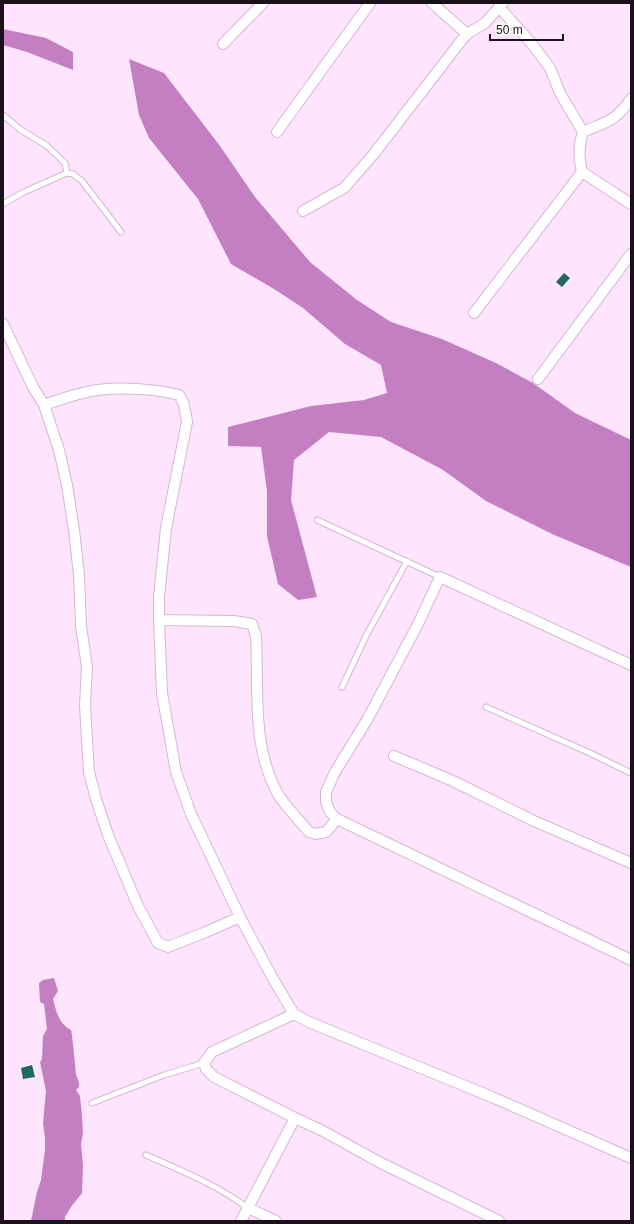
<svg xmlns="http://www.w3.org/2000/svg" width="634" height="1224" font-family="Helvetica,sans-serif">
  <style>
    .water { fill: #c37fc2 }
    .building { fill: #1f695d }
    .lines { fill: none; stroke-linecap: round; stroke-linejoin: round }
    .service-casing { stroke: #d2b8d1; stroke-width: 7 }
    .minor-casing { stroke: #d2b8d1; stroke-width: 12 }
    .service { stroke: #fff; stroke-width: 5 }
    .minor { stroke: #fff; stroke-width: 10 }
  </style>
  <rect width="100%" height="100%" fill="#ffe4fe"/>
  <!-- water -->
  <path class="water" d="M3,29l43,9 27,14v18l-46,-18 -24,-7z
    M129,59l35,14 56,73 35,51 55,65 47,38 34,22 51,17 54,24 37,20 42,30 56,27v127l-79,-33 -66,-33 -43,-31 -62,-33 -52,-5 -35,28 -3,40 26,97 -19,3 -20,-16 -11,-48v-45l-6,-44 -33,-1v-19l83,-21 53,-6 23,-7 -6,-28 -36,-21 -42,-36 -29,-19 -43,-25 -33,-65 -49,-61 -10,-23z
    M54,978l4,13 -5,8c3,12 6,25 18,31l1,5 4,39 3,9v4l-3,3 4,6 2,20 1,17 -2,11 2,21 -1,28 -11,14 -6,10v4h-34l6,-29 4,-12 4,-30v-12l-2,-15 3,-32 -6,-29 2,-3 1,-23 4,-7 -3,-25 -4,-2 -1,-19 4,-3z"/>
  <!-- building -->
  <path class="building" d="M564,273l6,5 -8,9 -6,-5z
    M32,1065l3,12 -12,2 -2,-11z"/>
  <g class="lines">
    <defs>
      <path id="service" d="M3,115l18,15 25,15 19,18 2,10
        M3,204l21,-12 43,-19 6,1 9,7 39,51
        M317,520l123,57
        M342,687l25,-53 40,-73
        M486,707l104,46 41,20
        M92,1103l72,-28 40,-12
        M146,1155c36,16 71,30 102,53"/>
      <path id="minor" d="M432,3l35,31
        M223,44l40,-41
        M277,132l93,-129
        M583,132c23,-10 33,-11 48,-33
        M582,172l49,32
        M303,211l41,-23 29,-33 88,-114 6,-7 18,-11 18,-20
        M474,313l108,-141c-3,-14 -4,-25 1,-40l-23,-39 -10,-25 -18,-24 -33,-37
        M3,324l30,63 11,18 15,45 8,35 7,45 5,45 2,51 6,41 -2,38 4,67 7,27 12,36 30,71 20,37 10,4 38,-15 34,-15
        M538,379l93,-125
        M44,405c18,-6 36,-13 54,-15 24,-3 59,-1 81,5l5,9 3,18 -21,106 -7,69v23l3,73 14,79 15,42 49,103 32,60 22,37 15,8 183,75 139,61
        M159,620l75,1 18,3 4,12c3,53 -5,110 22,158 6,11 23,28 31,38l7,2 10,-2 11,-13 294,141
        M394,756l59,25 81,40 97,42
        M337,819l-7,-7 -4,-10v-10l9,-20 32,-52 51,-96 22,-47 191,88
        M294,1014l-82,38 -8,11 2,6 8,8 81,41 28,13 56,31 120,59
        M248,1208l28,13
        M241,1221l54,-103"/>
    </defs>
    <!-- service casing -->
    <use href="#service" class="service-casing"/>
    <!-- minor casing -->
    <use href="#minor" class="minor-casing"/>
    <!-- service -->
    <use href="#service" class="service"/>
    <!-- minor -->
    <use href="#minor" class="minor"/>
  </g>
  <!-- border -->
  <rect width="634" height="1224" fill="none" stroke="#1a111a" stroke-width="8"/>
  <!-- scale -->
  <path d="M490 34v6h73v-6" fill="none" stroke="#1a111a" stroke-width="2"/>
  <text x="496" y="34" font-size="12" fill="#1a111a" stroke="#ffffff" stroke-width="3" paint-order="stroke">50 m</text>
</svg>
